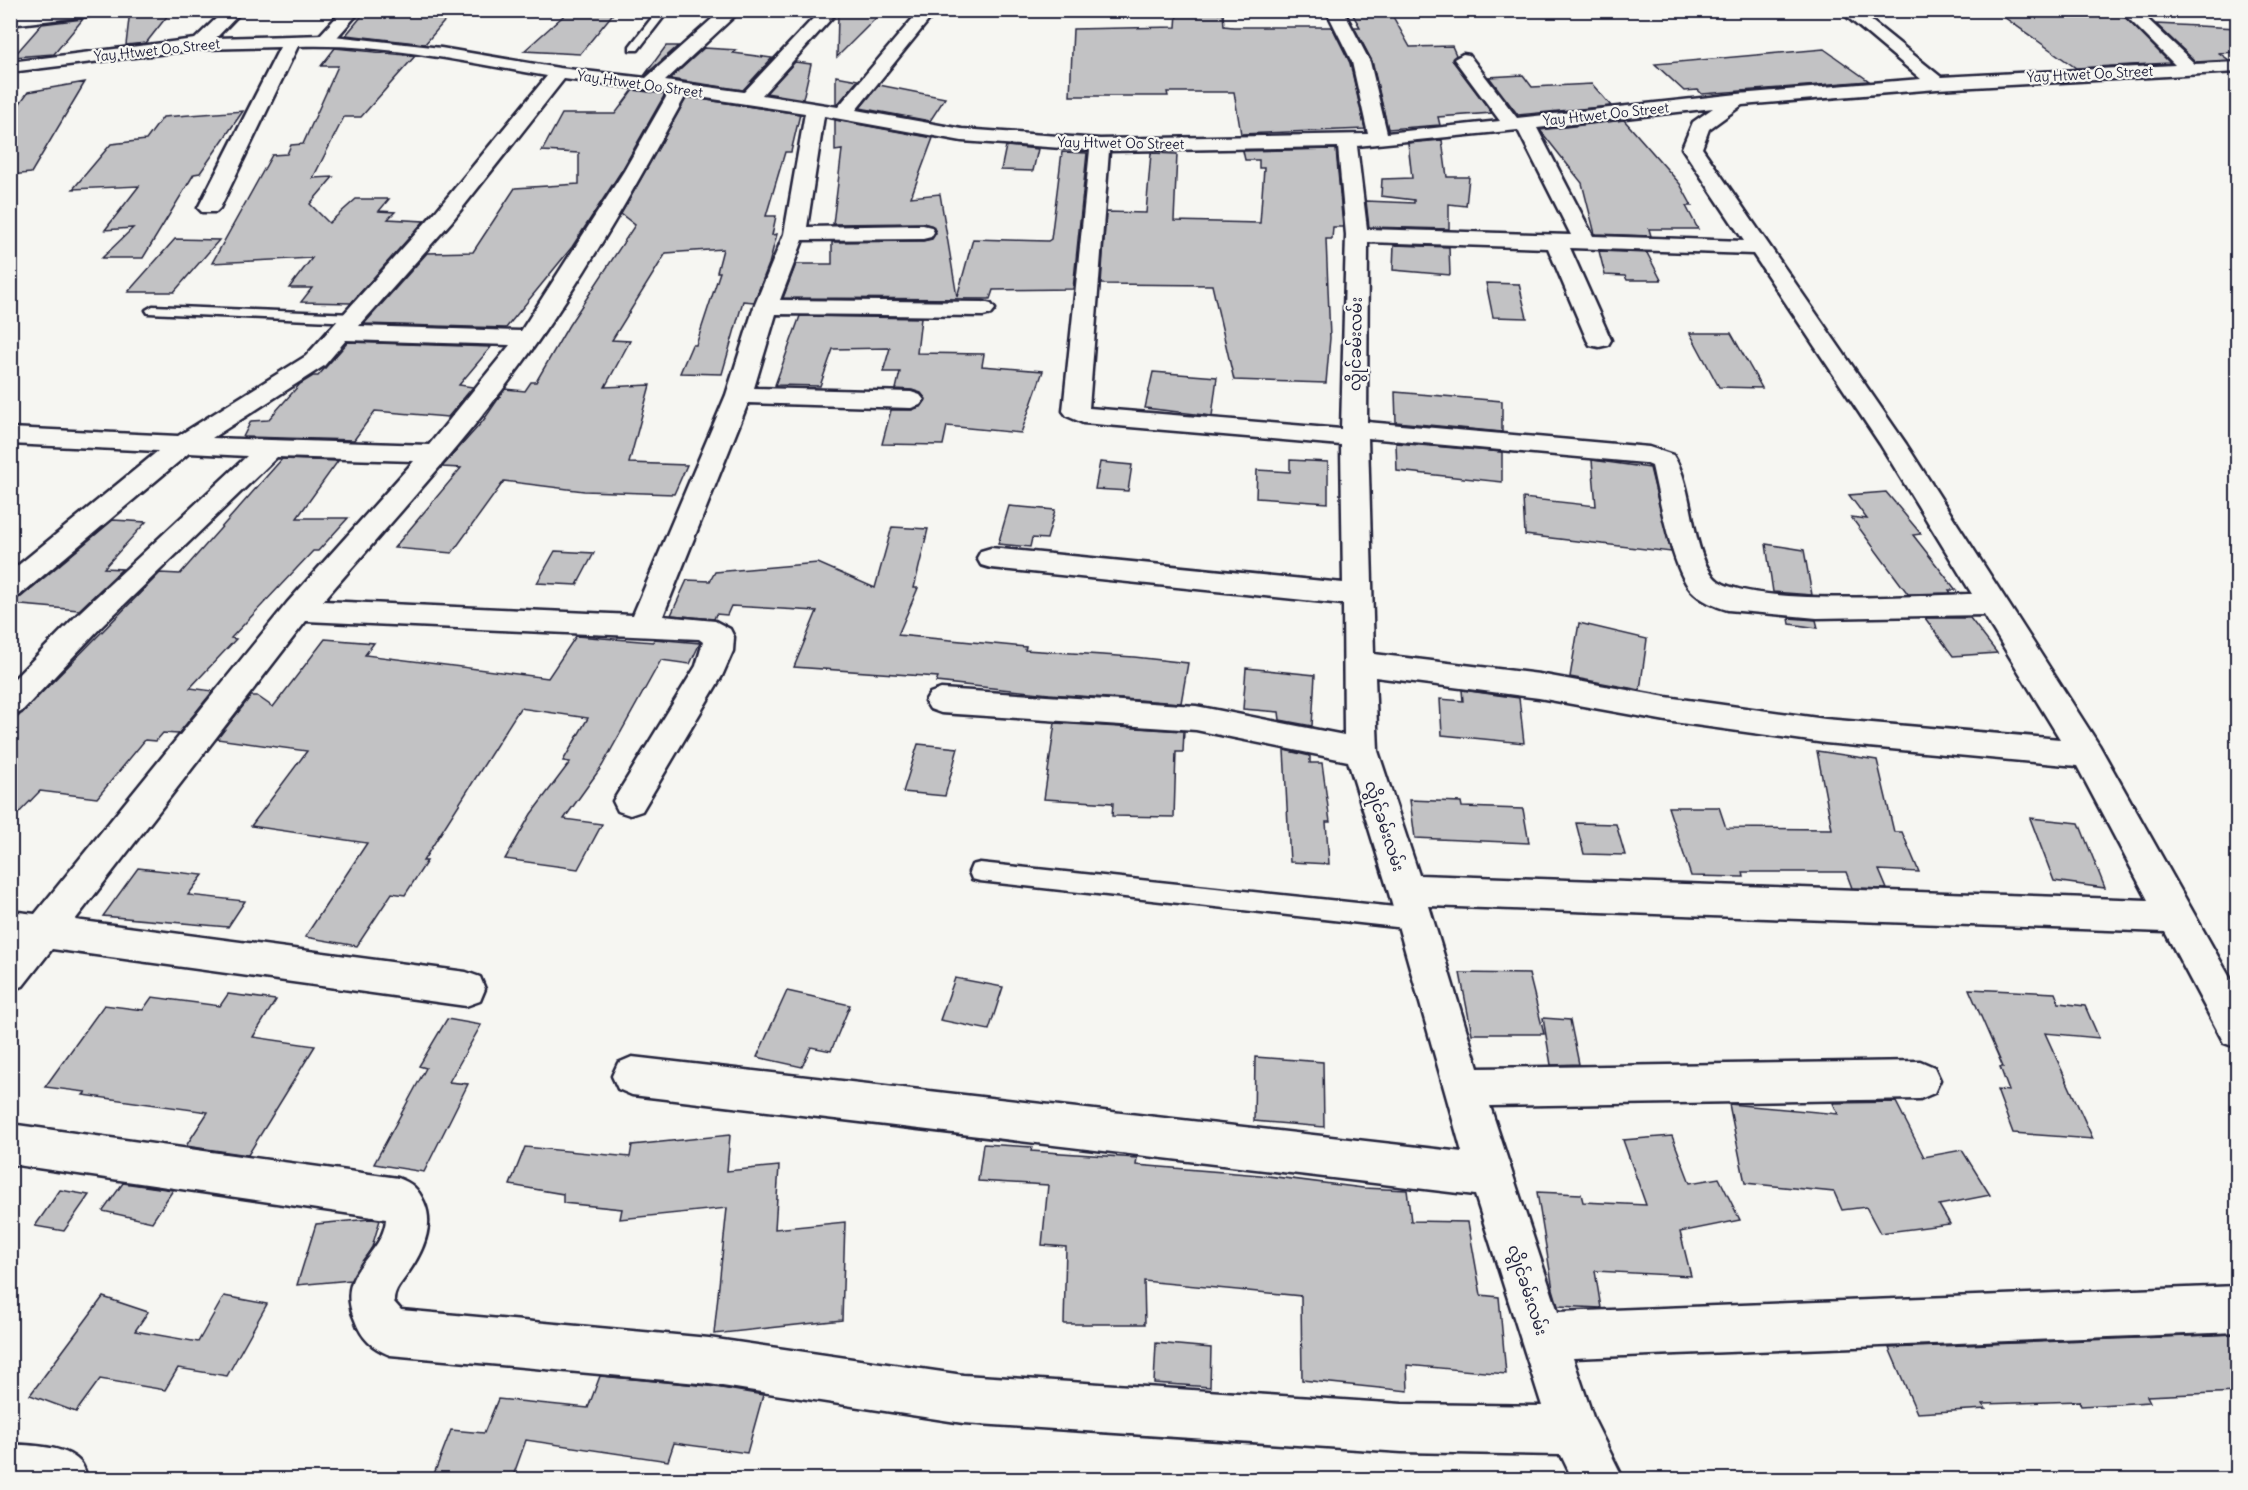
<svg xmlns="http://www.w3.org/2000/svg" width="2248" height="1490" font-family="Delius,'Noto Sans Myanmar',sans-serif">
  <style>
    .building { fill: #c2c2c4; stroke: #22223b; stroke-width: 1.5 }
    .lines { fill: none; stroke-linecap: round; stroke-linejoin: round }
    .service-casing { stroke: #22223b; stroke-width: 5 }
    .minor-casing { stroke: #22223b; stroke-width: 5 }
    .tertiary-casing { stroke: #22223b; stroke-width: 5 }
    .service { fill: #f6f6f2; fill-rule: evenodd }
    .minor { fill: #f6f6f2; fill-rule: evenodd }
    .tertiary { fill: #f6f6f2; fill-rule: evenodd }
    .labels { text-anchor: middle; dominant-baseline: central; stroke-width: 4.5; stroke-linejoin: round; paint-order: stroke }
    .far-street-label { font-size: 14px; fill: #22223b; stroke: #f6f6f2 }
    .street-label { font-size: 16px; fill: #22223b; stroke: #f6f6f2 }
  </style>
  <rect width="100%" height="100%" fill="#f6f6f2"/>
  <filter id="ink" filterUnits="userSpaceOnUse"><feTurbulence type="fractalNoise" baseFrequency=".0167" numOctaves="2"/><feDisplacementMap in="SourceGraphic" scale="12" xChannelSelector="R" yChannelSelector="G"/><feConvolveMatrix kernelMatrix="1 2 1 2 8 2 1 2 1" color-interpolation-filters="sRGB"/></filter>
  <g filter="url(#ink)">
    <!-- building -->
    <path class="building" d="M130,10h42l-26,33 -20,2z
      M454,10l-29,34 -79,-9 20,-24z
      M570,10h46l-36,44 -56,-3z
      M841,10h43l-47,47 1,-42z
      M1350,10h35l3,5h4l18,32 42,-1 4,9 -4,5 40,53 -54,4 2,8 -52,4 -16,-68 -18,-34h6z
      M1994,10h124l52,53 -94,5z
      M1177,13h46l1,13 9,1h99l18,36 15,66 -124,5 -7,-42h-67l1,4h-98l3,-67 103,-2z
      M83,19l-29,35 -41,3 29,-33z
      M2156,24l82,4v24l-19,1 10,7 -33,2z
      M666,46h12l-34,30z
      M335,48l80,8 -54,61h-17l-31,61 20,-1 -23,27 19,19 27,-24h33l-10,12 16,1 -7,7 36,2 -73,82 -50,-1 11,-14h-23l23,-30 -100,5 60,-108 15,-1 4,-9 12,-1 35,-78h-17z
      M704,48l32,2 -3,3 39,5 -29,32 -73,-11z
      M1824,49l45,32 -167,13 -4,-4 -14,1 -29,-27z
      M795,62l16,2 -8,35 -37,-6z
      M1523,75l9,12 60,-3 19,22 -93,9 -29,-38z
      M836,76l22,4 -21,25 -1,-1z
      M85,82l-54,91 -21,2v-58l18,-25z
      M879,85l66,13 -15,23 -70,-13z
      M633,90l32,4 -43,76 -50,77 -66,81 -142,-4 63,-71 46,-1 42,-64 64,-4v-31l-37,-2 20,-37h53z
      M687,97l113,17 -9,38h-6l-19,64h10l-4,19 5,-1 -8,30 -15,38 -11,-1 -21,73 -42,-1 12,-28h4l24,-73h-3l6,-23 -57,4 -54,87 18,1 -25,46 45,-2 -21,78 58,2 -13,29 -90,-3 -80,-10 -52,72 -58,-5 67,-80 -19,-1 41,-46 22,-32 20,2 6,-9h5l33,-57 66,-100 -14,-11z
      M243,111l-43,62 -6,1 -51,84h-41l31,-30 -28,2 34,-44 -66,3 38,-45 35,-4 17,-23z
      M835,120l98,18 -22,59 29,-3 17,103 16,-58 75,2 3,-2 11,-87 25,1 -14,136 -80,1 -3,9 -207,-1 13,-34h36v-22l91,-1 9,-2 4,-6 -3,-7 -10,-3 -90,1 9,-74 -7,1z
      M1624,120l56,64 12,22h-6l12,23h-49l2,7 -56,-2 -13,-51 -42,-53z
      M1442,140l5,37h22l-3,29 -17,-2v25l-80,-2 -3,-26 48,2v-3l-33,-4 1,-17 30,-1 -4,-35z
      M1006,146l32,3 -5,22 -32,-1z
      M1336,149l7,78h-10l-1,12h-6l4,99 -4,45 -92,-3 -22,-95 -111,-1 5,-72 40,1 5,-60 26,1 -3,67 86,2 4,-55h-5v-8h-14l-2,-9z
      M175,239l44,1 -45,52h-46z
      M1394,245l55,2 1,28 -57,-5z
      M1599,251l48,2 14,27h-34l-2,-4 -20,-1z
      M1486,283l33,1 8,34 -34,-1z
      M800,316l121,2 -4,35 67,1 -2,12 61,5 -22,62 -74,-7 -4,19 -61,-1 9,-34h21l10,-4 4,-7 -5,-6 -9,-3 -16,-1 4,-17h-17l7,-24 -57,1 -13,37 -45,-1z
      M1690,333h41l31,55 -43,-1z
      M348,342l143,5 -32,38 14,2 -25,30 -73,-6 -21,29 -111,-3 8,-16 17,-1 32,-36 13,-8h5z
      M1153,372l64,5 -5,39 -67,-8z
      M1395,392l107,9v31l-106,-10z
      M1396,443l106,9v30l-105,-11z
      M282,459l56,2 -41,57h51l-30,33h-5l-82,87 5,1 -46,49 23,3 -35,43 -15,-1 -7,8 -11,-1 -48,58 -57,-7 -30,31v-97l150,-152 20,1z
      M1290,460l38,2v41l-72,-5 1,-28 33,2z
      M1592,460l58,8 21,84 -146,-17 -2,-37 73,8z
      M1100,462l32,3 -4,26 -33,-2z
      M1886,492l35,42 -8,1 43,55h-7l2,3 -43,1 -57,-77 16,2 -18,-24z
      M1009,506l46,4 -8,29 -15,-1 -2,9 -32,-3z
      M113,520l33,2 -42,46 18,1 -43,41 -69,-6 1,-4 10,-3z
      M892,527l36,2 -14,59h4l-20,47 128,12 -1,3 109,7 54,6 -7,40 -132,-9 -113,-12 2,-5 -144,-10 23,-56 -86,-5 -4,9 -11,-1 -2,5 -43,-4 16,-35 23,1 5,-9 103,-9 57,25z
      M1766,544l38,6 8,45 -39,-3z
      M555,551l39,2 -17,32 -40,-2z
      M1789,618l27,2 2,8 -28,-4z
      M1925,618h45l27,35 -44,3z
      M1579,623l68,16 -7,51 -70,-13z
      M576,636l77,6 1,-3 46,4 -10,21 -29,-4 -59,106 -38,53 38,5 -24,45 -73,-10 26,-45 39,-52 -7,-1 25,-43 -68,-10 -97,153h4l-22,34 -13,-2 -35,53 -52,-9 62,-94 -116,-17 56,-75 -90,-12 34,-43h6l16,11 52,-68 49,4 -9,12 183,23z
      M1246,668l69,7 -3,51 -32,-6 -1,-8 -36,-3z
      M1462,690l57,8 5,45 -82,-8 -2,-36 23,2z
      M1055,723l129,8 -1,21h-7l-2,65 -62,-1 1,-13 -69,-4z
      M918,744l40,4 -13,48 -42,-4z
      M1284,750l26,6v7h12l8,59h-4l3,42 -39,-2z
      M1817,751l60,9 17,72h8l17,40 -40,-2 8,19 -35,-1 -6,-16h-103l1,5 -53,-1 -23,-69h51l7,21 106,1z
      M1410,800l51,2 1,5 61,2 6,34 -114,-5z
      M2030,818l49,5 26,65 -51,-7z
      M1576,823l40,1 9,31 -41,-1z
      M138,868l65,7 -15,20 57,6 -17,26 -125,-11z
      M1460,973l69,1 15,60h-72z
      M955,978l48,9 -14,43 -49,-10z
      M1969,989l86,4 4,10 26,3 14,32 -54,-5 48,106 -80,-6 -16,-43 12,1 -9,-24h3z
      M787,991l63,14 -19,46 -20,-4 -9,20 -45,-10z
      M228,994l48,6 -23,37 62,9 -67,109 -62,-9 22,-34 -125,-17 3,-3 -41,-5 59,-82 39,5 9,-13 68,9z
      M1543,1018l27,2 9,44 -28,1z
      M447,1019l34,6 -32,57 19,2 -44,88 -50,-8 52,-96 -7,-2z
      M1255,1057l68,5 1,65 -70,-6z
      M1896,1102l28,55 38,-7 28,45 -51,10 11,19 -70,9 -14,-26 -24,3 -8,-18 -89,-9 -16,-79 109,10 -5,-11z
      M730,1135l-3,36 52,-5 -4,63 70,-7 -3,98 -128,14 13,-126 -107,11 2,-10 -59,-6v-9l-53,-9 15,-38 105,10 2,-12z
      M1672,1136l18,47 29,-5 21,42 -60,12 11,44 -96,-5 6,37 -43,-2 -5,-17 -16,-97 44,2 2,8 63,3 -23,-65z
      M983,1144l49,3 -1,4 106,7 -1,7 124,10 103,13 44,2 4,31 57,1 13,73 18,2 7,77 -99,-9 1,26 -106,-11 -1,-84 -157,-15 1,43h-81l2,-77 -24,-2 6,-60 -70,-4z
      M123,1183l50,7 -21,32 -49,-11z
      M60,1190l29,5 -25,36 -29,-5z
      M370,1219l10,1 -8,27 -21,33 -54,5 19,-61z
      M224,1296l43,8 -40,72 -49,-8 -13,22 -65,-11 -24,33 -46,-17 73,-98 45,15 -13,19 63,11z
      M2238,1334v58l-91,4 3,6 -69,4 -2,-5 -96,3 3,5 -69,4 -28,-65z
      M1156,1343l55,5 -1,39 -56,-4z
      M600,1376l109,10 54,9 -16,58 -73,-10 -6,18 -142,-21 -14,39h-80l19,-49 33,3 14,-34 90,9z"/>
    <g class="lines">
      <defs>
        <path id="service" d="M658,10h11l-31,40h-8v-4z
          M153,306l201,8 7,4 -7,4 -206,-9 -2,-3z
          M980,863l434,46 8,3 4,7 -4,7 -8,3 -434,-48 -8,-2 -3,-7 3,-7z"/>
        <path id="minor" d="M48,10h56l-8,5 -86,10v-10z
          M225,10h18l-27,28 109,-3 116,13 118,20 87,10 76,-68h19l-76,71 79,11 77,-82h18l-77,85 76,12 82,-97h17l-81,100 106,19 138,10 268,-5 -16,-72 -26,-52h17l27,52 17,71 113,-12 -46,-62 9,-5 6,1 48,63 221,-24 183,-15 -82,-69h19l83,67 234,-12 -55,-55h18l57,54 43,-2v10l-301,17 -195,16 -33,24 -7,19 204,296 193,301 139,247v56l-14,-5 -59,-111 -736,-26 49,162 442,-7 14,6 6,13 -6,13 -14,6 -430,7 68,206 680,-26v46l-665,26 21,62 30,60h-51l-12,-25 -159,-3 -439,-29 -254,-39 -319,-29c-18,-7 -28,-16 -35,-35 -22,-50 28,-62 31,-101l-376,-55v-40l388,54c14,5 20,11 26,24 11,24 -2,51 -16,71 -6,10 -15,17 -14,29l7,8 308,28 254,37 439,29 140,2 -67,-211 -843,-100 -14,-6 -6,-13 6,-13 14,-6 830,95 -74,-262 -40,-129 -152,-31 -255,-17 -11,-4 -5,-8 5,-8 11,-4 255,17 148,29 -1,-131 -352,-36 -10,-3 -4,-7 4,-7 10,-3 352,35 -2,-138 -258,-22 -16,-7 -4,-5 27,-261 -128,-9 -138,-25 -17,111 116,-2 8,2 3,5 -3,5 -8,2 -120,1 -23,60 203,2 8,2 4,5 -4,5 -8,2 -207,-2 -22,74 157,4 9,3 4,5 -4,5 -9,3 -163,-5 -85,213 52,5 15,8 4,8 -1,14 -11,25 -80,135 -12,4 -12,-4 -5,-10 83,-135 7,-24 -4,-3 -393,-18 -231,299 391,52 14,5 5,12 -5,12 -14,5 -414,-57 -29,37 -13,5v-80l25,3 252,-311 127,-142 -137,-4 -175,169 -81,86 -11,4v-33l70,-71 167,-156 -58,-3 -169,142 -10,3v-26l148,-121 -148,-7v-16l168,8 128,-80 130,-145 111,-135c-82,-14 -166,-33 -249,-30l-78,162 -4,4h-14l-4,-4 82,-161 -80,2 -190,23v-10l185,-23zM564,79l105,13 -45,79 -103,160 -162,-5 93,-105zM686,95l119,18 -21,121 -30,73 -28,88 -93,220 -310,-14c73,-85 151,-168 215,-260 55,-78 102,-163 148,-246zM1713,108l-20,14 -11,26 62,93 -151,-5 -56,-108zM1518,130l53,105 -204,-6 -10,-83zM1338,147l8,88 -5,194 -252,-21 20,-257zM1368,242l180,6 39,92 3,5 9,2 9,-2 3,-5 -41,-92 183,6 127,190 92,150c-45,1 -233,14 -258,-17 -24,-29 -20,-91 -41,-122l-24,-8 -282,-25zM346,340l164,5 -81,100 -217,-7 112,-72zM1368,438l277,25 7,3c7,30 20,103 39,124 9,10 25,17 37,20l89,8 167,-3 76,124 -235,-20 -159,-22 -127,-23 -165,-20zM1375,677l164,21 127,23 159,22 252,23 71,134 -729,-25 -41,-124z
          M10,1444c21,2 55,1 70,18 4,4 6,12 8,18h-78z"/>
        <path id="tertiary" d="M343,10h18l-30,34h-12l-3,-4 3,-4z"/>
      </defs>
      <!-- service casing -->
      <use href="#service" class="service-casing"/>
      <!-- minor casing -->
      <use href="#minor" class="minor-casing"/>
      <!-- tertiary casing -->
      <use href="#tertiary" class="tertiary-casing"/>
      <!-- service -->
      <use href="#service" class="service"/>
      <!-- minor -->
      <use href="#minor" class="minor"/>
      <!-- tertiary -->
      <use href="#tertiary" class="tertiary"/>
    </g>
  </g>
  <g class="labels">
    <!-- far-street labels -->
    <g class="far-street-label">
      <text transform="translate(157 50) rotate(-6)">Yay Htwet Oo Street</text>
      <text transform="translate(2090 74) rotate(-3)">Yay Htwet Oo Street</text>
      <text transform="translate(640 84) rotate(8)">Yay Htwet Oo Street</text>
      <text transform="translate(1606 114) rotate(-6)">Yay Htwet Oo Street</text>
      <text transform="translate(1121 143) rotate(1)">Yay Htwet Oo Street</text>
    </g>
    <!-- street labels -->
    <g class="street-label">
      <text transform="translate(1355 344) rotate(-89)">လွိုင်ခမ်းလမ်း</text>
      <text transform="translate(1385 826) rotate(72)">လွိုင်ခမ်းလမ်း</text>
      <text transform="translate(1528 1290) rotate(72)">လွိုင်ခမ်းလမ်း</text>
    </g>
  </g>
  <!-- margin -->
  <rect width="2248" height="1490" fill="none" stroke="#f6f6f2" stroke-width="36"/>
  <rect x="18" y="18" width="2212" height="1454" fill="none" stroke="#22223b" stroke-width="2" filter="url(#ink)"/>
</svg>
